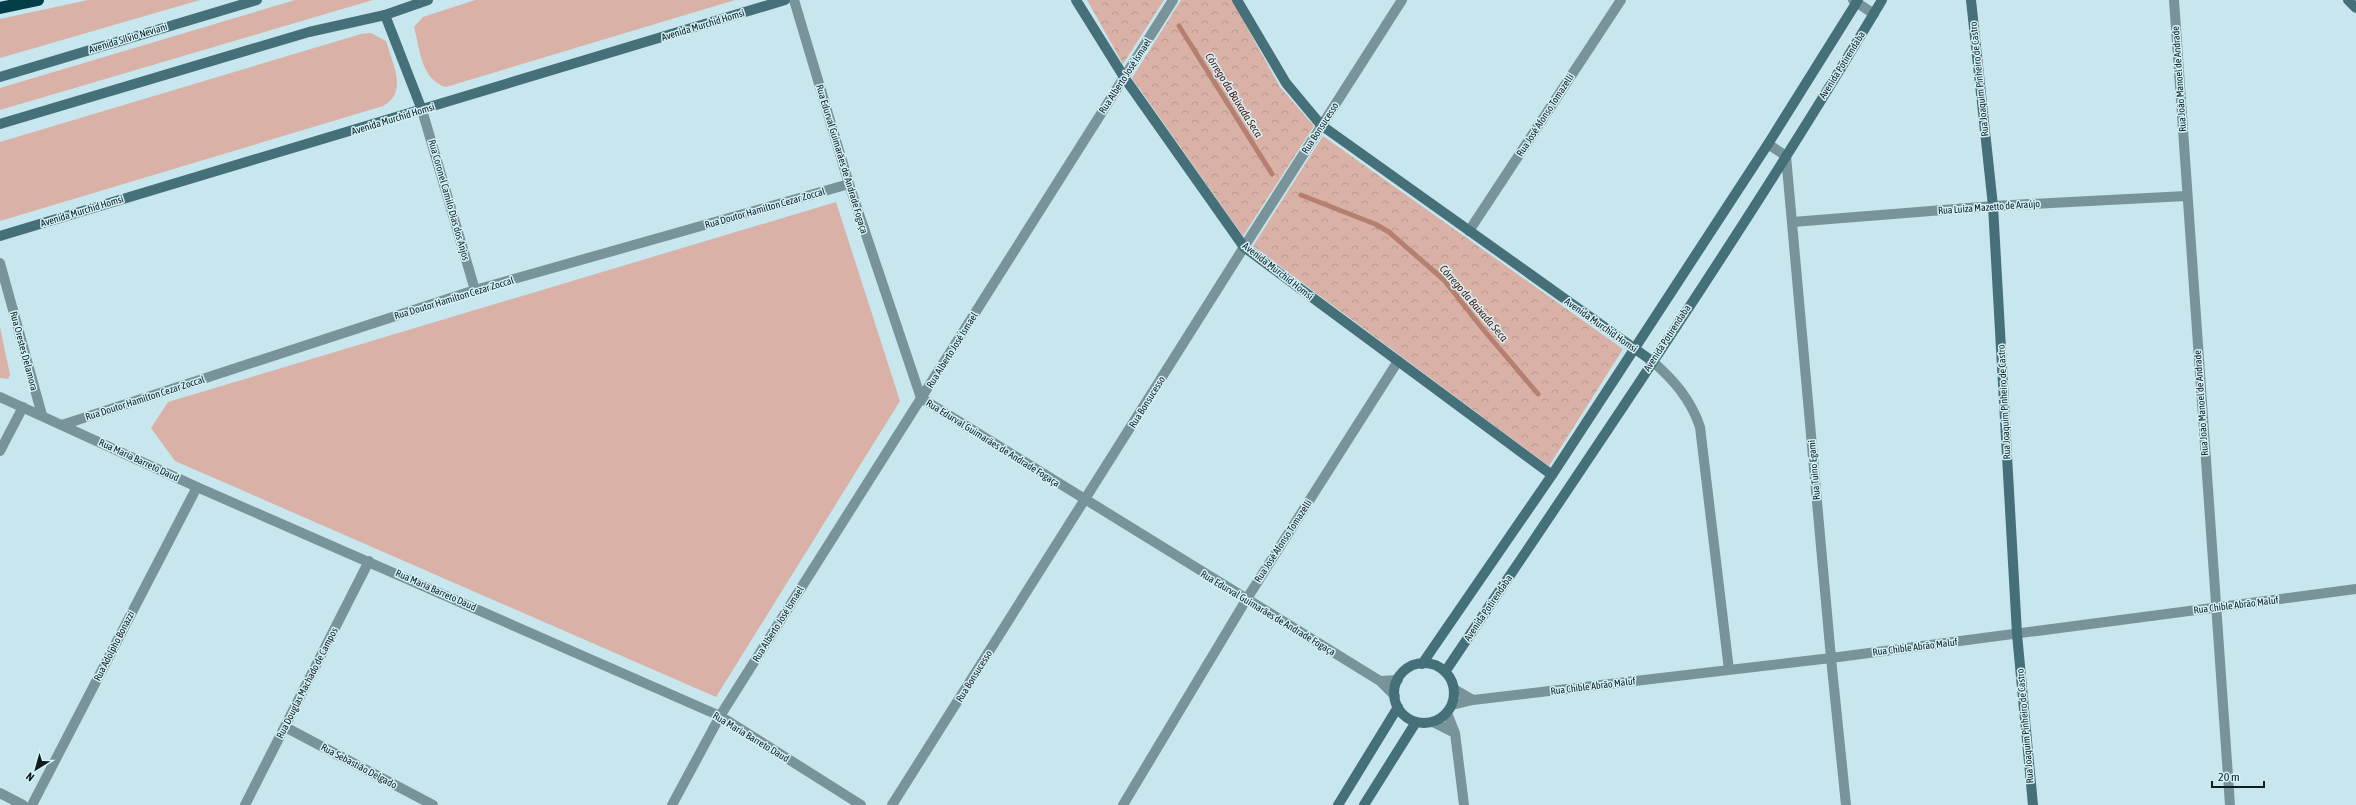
<svg xmlns="http://www.w3.org/2000/svg" width="2356" height="805" font-family="'Asap Condensed',sans-serif">
  <style>
    .grass { fill: #d9b1a6 }
    .park { fill: url(#park-crowns) }
    .lines { fill: none; stroke-linecap: round; stroke-linejoin: round }
    .stream { stroke: #b68070; stroke-width: 5 }
    .street { stroke: #78949a; stroke-width: 10 }
    .secondary { stroke: #457079; stroke-width: 10 }
    .highway { stroke: #023e48; stroke-width: 12 }
    .labels { text-anchor: middle; dominant-baseline: central; stroke-width: 3; stroke-linejoin: round; paint-order: stroke }
    .street-label { font-size: 10px; fill: #101c1e; stroke: #d4f3fa }
    .water-label { font-size: 11px; font-style: italic; fill: #531000; stroke: #d4f3fa }
  </style>
  <defs>
    <pattern id="park-crowns" width="20" height="18" patternUnits="userSpaceOnUse"><rect width="20" height="18" fill="#d9b1a6"/><path d="M2 6a3 3 0 1 1 6 0M12 15a3 3 0 1 1 6 0" fill="none" stroke="#b9988e"/></pattern>
  </defs>
  <rect width="100%" height="100%" fill="#c7e6ed"/>
  <!-- grass -->
  <path class="grass" d="M88,0h112l-200,58v-39z
    M295,0h78l-373,110v-22z
    M475,0h260l-289,87c-25,-7 -26,-38 -32,-60l9,-10z
    M371,33l15,8c6,22 23,51 -3,65l-383,115v-79l361,-108z
    M836,202l64,199 -184,296 -541,-236 -24,-33 17,-26z
    M0,327l10,48 -2,4 -8,-1z"/>
  <!-- park -->
  <path class="park" d="M1087,0h77l-41,64z
    M1181,0h51l48,87 34,39 -71,110 -111,-158z
    M1323,136l300,213 -74,117 -296,-220z"/>
  <g class="lines">
    <!-- stream -->
    <path class="stream" d="M1179,26l93,148
      M1301,195l74,29 14,8 55,48 38,48 56,66"/>
    <!-- street -->
    <path class="street" d="M794,0l55,184 72,214 459,283 15,15
      M1853,0l21,14
      M2174,0l56,805
      M422,110l53,180
      M1768,144l18,12 45,502 15,147
      M1793,222l200,-16 193,-10
      M1469,231l152,-231
      M0,263l42,152
      M1652,361c22,19 39,39 48,66l29,243
      M0,397l197,90 523,229 141,89
      M62,425l413,-135 374,-106
      M0,451l23,-44
      M1380,681l18,-1
      M1454,689l19,11
      M1452,705l21,-5 358,-42 525,-69
      M1447,713l8,20 9,72
      M1433,722l22,11
      M285,727l148,78
      M0,793l23,12
      M32,805l165,-318
      M245,805l124,-244
      M672,805l48,-89 453,-716
      M892,805l352,-558 158,-247
      M1123,805l123,-205 152,-239"/>
    <!-- secondary -->
    <path class="secondary" d="M1076,0l48,77 120,170 308,228
      M1237,0l49,83 35,42 331,236
      M1971,0l22,206 24,428 16,171
      M2348,0l8,8
      M385,15l37,95
      M0,77l257,-77
      M0,124l309,-92 76,-17 43,-15
      M0,236l785,-236
      M1394 693a30 30 0 1 1 60 0a30 30 0 1 1-60 0Z
      M1422,664l130,-189 216,-331 90,-144
      M1445,672c149,-222 301,-443 437,-672
      M1338,805l60,-98
      M1364,805l52,-83"/>
    <!-- highway -->
    <path class="highway" d="M0,8l38,-8"/>
  </g>
  <g class="labels">
    <!-- street labels -->
    <g class="street-label">
      <text transform="translate(703 25) rotate(-17)">Avenida Murchid Homsi</text>
      <text transform="translate(128 38) rotate(-17)">Avenida Sílvio Neviani</text>
      <text transform="translate(1842 65) rotate(-58)">Avenida Potirendaba</text>
      <text transform="translate(1125 76) rotate(-57)">Rua Alberto José Ismael</text>
      <text transform="translate(1979 79) rotate(-96)">Rua Joaquim Pinheiro de Castro</text>
      <text transform="translate(2179 79) rotate(-94)">Rua João Manoel de Andrade</text>
      <text transform="translate(1545 115) rotate(-57)">Rua José Afonso Tomazelli</text>
      <text transform="translate(393 119) rotate(-17)">Avenida Murchid Homsi</text>
      <text transform="translate(1320 128) rotate(-57)">Rua Bonsucesso</text>
      <text transform="translate(842 159) rotate(73)">Rua Edurval Guimarães de Andrade Fogaça</text>
      <text transform="translate(449 200) rotate(74)">Rua Coronel Camilo Dias dos Anjos</text>
      <text transform="translate(1989 207) rotate(-4)">Rua Luíza Mazetto de Araújo</text>
      <text transform="translate(765 208) rotate(-16)">Rua Doutor Hamilton Cezar Zoccal</text>
      <text transform="translate(82 211) rotate(-17)">Avenida Murchid Homsi</text>
      <text transform="translate(1278 271) rotate(38)">Avenida Murchid Homsi</text>
      <text transform="translate(454 298) rotate(-17)">Rua Doutor Hamilton Cezar Zoccal</text>
      <text transform="translate(1601 325) rotate(35)">Avenida Murchid Homsi</text>
      <text transform="translate(1667 338) rotate(-57)">Avenida Potirendaba</text>
      <text transform="translate(952 350) rotate(-58)">Rua Alberto José Ismael</text>
      <text transform="translate(24 351) rotate(75)">Rua Orestes Delamora</text>
      <text transform="translate(145 398) rotate(-18)">Rua Doutor Hamilton Cezar Zoccal</text>
      <text transform="translate(1147 402) rotate(-58)">Rua Bonsucesso</text>
      <text transform="translate(2004 402) rotate(-93)">Rua Joaquim Pinheiro de Castro</text>
      <text transform="translate(2201 403) rotate(-94)">Rua João Manoel de Andrade</text>
      <text transform="translate(993 443) rotate(32)">Rua Edurval Guimarães de Andrade Fogaça</text>
      <text transform="translate(139 460) rotate(25)">Rua Maria Barreto Daud</text>
      <text transform="translate(1814 470) rotate(-95)">Rua Tuino Egami</text>
      <text transform="translate(1283 541) rotate(-57)">Rua José Afonso Tomazelli</text>
      <text transform="translate(436 590) rotate(24)">Rua Maria Barreto Daud</text>
      <text transform="translate(2236 605) rotate(-7)">Rua Chible Abrão Maluf</text>
      <text transform="translate(1488 608) rotate(-56)">Avenida Potirendaba</text>
      <text transform="translate(1268 613) rotate(31)">Rua Edurval Guimarães de Andrade Fogaça</text>
      <text transform="translate(778 624) rotate(-58)">Rua Alberto José Ismael</text>
      <text transform="translate(114 646) rotate(-63)">Rua Adolpho Bonazzi</text>
      <text transform="translate(1915 647) rotate(-7)">Rua Chible Abrão Maluf</text>
      <text transform="translate(974 676) rotate(-58)">Rua Bonsucesso</text>
      <text transform="translate(307 683) rotate(-63)">Rua Douglas Machado de Campos</text>
      <text transform="translate(1593 686) rotate(-7)">Rua Chible Abrão Maluf</text>
      <text transform="translate(2025 726) rotate(-95)">Rua Joaquim Pinheiro de Castro</text>
      <text transform="translate(751 737) rotate(31)">Rua Maria Barreto Daud</text>
      <text transform="translate(359 766) rotate(28)">Rua Sebastião Delgado</text>
    </g>
    <!-- water labels -->
    <g class="water-label">
      <text transform="translate(1234 95) rotate(58)">Córrego da Baixada Seca</text>
      <text transform="translate(1474 303) rotate(49)">Córrego da Baixada Seca</text>
    </g>
  </g>
  <!-- north arrow -->
  <g transform="translate(36 769) rotate(217)" stroke="#d4f3fa" stroke-width="3" paint-order="stroke">
  <path d="M0-3L7 15L0 10L-7 15Z" fill="#101c1e"/>
  <text y="-6" font-size="11" font-weight="bold" text-anchor="middle" fill="#101c1e">N</text>
  </g>
  <!-- scale -->
  <path d="M2212 781v6h52v-6" fill="none" stroke="#101c1e" stroke-width="2"/>
  <text x="2218" y="781" font-size="12" fill="#101c1e" stroke="#d4f3fa" stroke-width="3" paint-order="stroke">20 m</text>
</svg>
